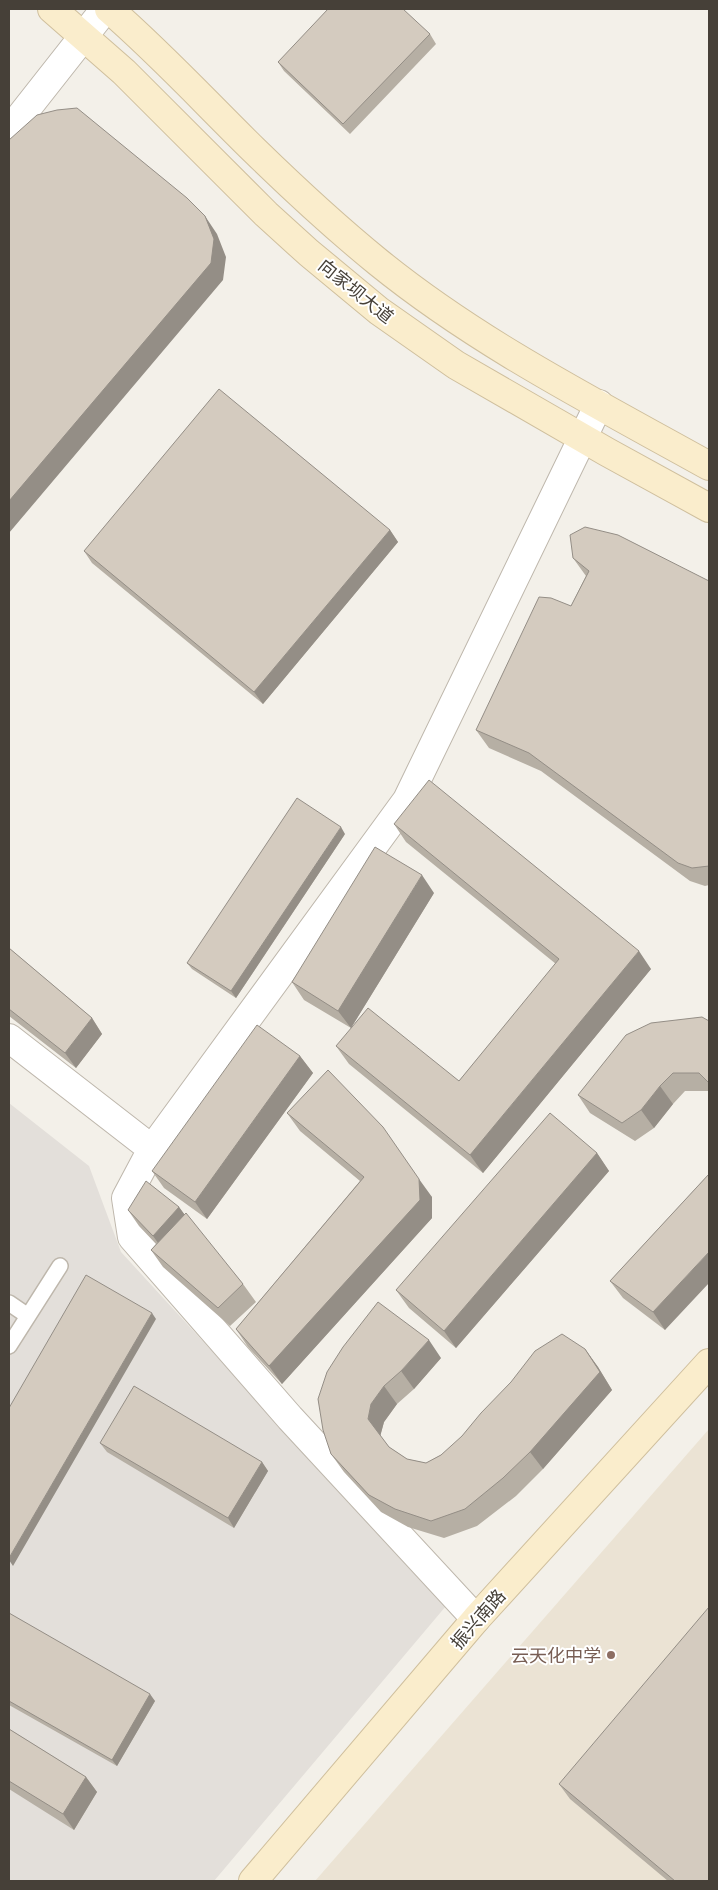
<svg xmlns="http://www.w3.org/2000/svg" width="718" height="1890" font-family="'IBM Plex Sans','Noto Sans SC',sans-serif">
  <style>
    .industrial { fill: #e3dfda }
    .education { fill: #ebe3d4 }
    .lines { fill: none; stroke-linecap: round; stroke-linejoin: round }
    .service-casing { stroke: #beb7ac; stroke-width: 18 }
    .minor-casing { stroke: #beb7ac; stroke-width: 30 }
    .secondary-casing { stroke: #cfbf9d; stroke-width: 30 }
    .service { stroke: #fff; stroke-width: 15 }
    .minor { stroke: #fff; stroke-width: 28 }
    .secondary { stroke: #faedcc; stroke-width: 28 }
    .wall { fill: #b6afa4 }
    .shaded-wall { fill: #948e86 }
    .building { fill: #d4cbbf; stroke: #948e86 }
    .education-dot { fill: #8d6e63; stroke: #fff; stroke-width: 2 }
    .labels { text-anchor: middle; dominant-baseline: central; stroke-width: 4; stroke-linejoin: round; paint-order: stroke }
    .street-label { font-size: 18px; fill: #464038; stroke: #fff }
    .education-label { font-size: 18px; fill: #785e54; stroke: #fff; text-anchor: end }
  </style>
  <rect width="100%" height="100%" fill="#f3f0e9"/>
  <!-- industrial -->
  <path class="industrial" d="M9,1103l80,63 32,86 325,354 -232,275h-205z"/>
  <!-- education -->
  <path class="education" d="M709,1429v452h-394z"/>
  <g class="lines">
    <defs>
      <path id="service" d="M9,1303l19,13
        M9,1346l51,-80"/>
      <path id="minor" d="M9,131l96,-122
        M9,1038l143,111
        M476,1619l-186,-201 -158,-181 -6,-39 26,-49 255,-349 192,-396"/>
      <path id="secondary" d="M52,9l72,63 142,142 43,39 70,58 77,54 151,87 102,56
        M109,9c51,44 97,94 145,141 40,39 81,77 124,112 101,82 218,141 331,204
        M253,1881l223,-262 233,-256"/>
    </defs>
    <!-- service casing -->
    <use href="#service" class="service-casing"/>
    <!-- minor casing -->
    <use href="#minor" class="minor-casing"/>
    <!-- secondary casing -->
    <use href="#secondary" class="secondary-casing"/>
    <!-- service -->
    <use href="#service" class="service"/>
    <!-- minor -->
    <use href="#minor" class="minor"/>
    <!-- secondary -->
    <use href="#secondary" class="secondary"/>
  </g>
  <!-- wall -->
  <path class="wall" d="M430,34l6,10 -86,90 -66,-63 -6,-9z
    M390,530l8,12 -135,162 -171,-141 -8,-12z
    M573,558l136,23v304l-4,1 -15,-5 -149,-110 -52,-23 -13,-18 95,-124 15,-30z
    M394,824l257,145 -168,204 -134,-109 -13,-18 123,35 97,-117 -150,-122z
    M345,834l-109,164 -44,-29 -5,-6z
    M434,893l-83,135 -47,-28 -12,-18z
    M9,948l83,70 10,16 -26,34 -67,-52z
    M709,1021v70h-24l-12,13 -19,24 -19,13 -45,-28 -12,-18z
    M300,1056l13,17 -106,146 -43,-31 -12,-17z
    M287,1113l145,84v21l-150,166 -34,-37 -12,-18 124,-148 -60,-50z
    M597,1153l12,18 -153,177 -47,-40 -13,-18z
    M709,1174l-44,156 -42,-32 -13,-17z
    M179,1207l5,7 59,70 13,18 -26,24 -67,-59 -12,-17 5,-6 -17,-18 -11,-16z
    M585,1349l13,18 14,23 -69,79 -27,27 -39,30 -33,12 -36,-11 -27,-15 -37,-40 -13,-18 -13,-55 123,-41 -27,31 -17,15 -13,18 -4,14 9,11 18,12 19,4 15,-8z
    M100,1443l162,19 6,9 -34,57 -127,-76z
    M9,1613l146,88 -38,65 -108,-61z
    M9,1729l77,48 11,15 -23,38 -65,-41z
    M559,1784l150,97h-41l-98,-82z"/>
  <!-- shaded-wall -->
  <path class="shaded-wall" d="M205,216l12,18 9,23 -3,23 -214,253v-32z
    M390,530l8,12 -135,162 -9,-12z
    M341,827l4,7 -109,164 -5,-7z
    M422,875l12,18 -83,135 -13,-17z
    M639,951l12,18 -168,204 -13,-18z
    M92,1018l10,16 -26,34 -11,-15z
    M300,1056l13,17 -106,146 -12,-17z
    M660,1086l13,18 -19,24 -13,-18z
    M597,1153l12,18 -153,177 -12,-17z
    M419,1179l13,18v21l-150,166 -13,-18z
    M179,1207l11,15 -26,29 -11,-15z
    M709,1252v31l-44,47 -12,-18z
    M152,1313l4,6 -143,247 -4,-6v-2z
    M429,1340l12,18 -27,31 -13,-18z
    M585,1349l13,18 14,23 -69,79 -13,-17z
    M384,1386l13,18 -13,18 -4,15 -12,-18 3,-15z
    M262,1462l6,9 -34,57 -6,-10z
    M150,1694l5,7 -38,65 -5,-6z
    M86,1777l11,15 -23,38 -11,-16z"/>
  <!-- building -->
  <path class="building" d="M328,9h75l27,25 -87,90 -65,-62z
    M77,108l110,90 18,18 9,23 -3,24 -202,238v-361l28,-25 20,-5z
    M219,389l171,141 -136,162 -170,-141z
    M585,527l33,8 91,46v285l-17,2 -14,-5 -149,-110 -53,-23 63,-133 12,1 20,8 18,-35 -16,-13 -3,-23z
    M429,780l210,171 -169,204 -134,-109 32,-38 91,73 100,-122 -165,-135z
    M297,798l44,29 -110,164 -44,-28z
    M375,847l47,28 -84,136 -46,-29z
    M9,948l83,70 -27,35 -56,-44z
    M702,1017l7,4v62l-10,-10h-26l-13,13 -19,24 -19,13 -44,-28 48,-60 25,-12z
    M257,1025l43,31 -105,146 -43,-31z
    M328,1070l55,57 36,52 1,21 -151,166 -33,-37 128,-152 -77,-64z
    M550,1113l47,40 -153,178 -48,-41z
    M709,1174v78l-56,60 -43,-31z
    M146,1181l33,26 -26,29 -25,-26z
    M186,1213l57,71 -25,24 -67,-58z
    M86,1275l66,38 -143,245v-150z
    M378,1302l51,38 -28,31 -17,15 -13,18 -3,15 21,28 18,12 19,4 15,-8 21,-19 19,-23 30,-31 24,-31 27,-17 23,15 15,23 -70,80 -27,26 -38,31 -34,12 -36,-12 -26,-14 -38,-41 -8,-24 -5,-31 9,-27 16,-25z
    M134,1386l128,76 -34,56 -128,-75z
    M709,1607v274h-34l-116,-97z
    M9,1613l141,81 -38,66 -103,-59z
    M9,1729l77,48 -23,37 -54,-33z"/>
  <!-- markers -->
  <circle class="education-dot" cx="611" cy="1655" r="5"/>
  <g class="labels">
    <!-- street labels -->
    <g class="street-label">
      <text transform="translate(356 291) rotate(39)">向家坝大道</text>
      <text transform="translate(478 1619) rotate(-49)">振兴南路</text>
    </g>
    <!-- education labels -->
    <g class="education-label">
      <text x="601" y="1655">云天化中学</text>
    </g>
  </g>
  <!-- border -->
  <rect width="718" height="1890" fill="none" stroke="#464038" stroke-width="20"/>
</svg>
